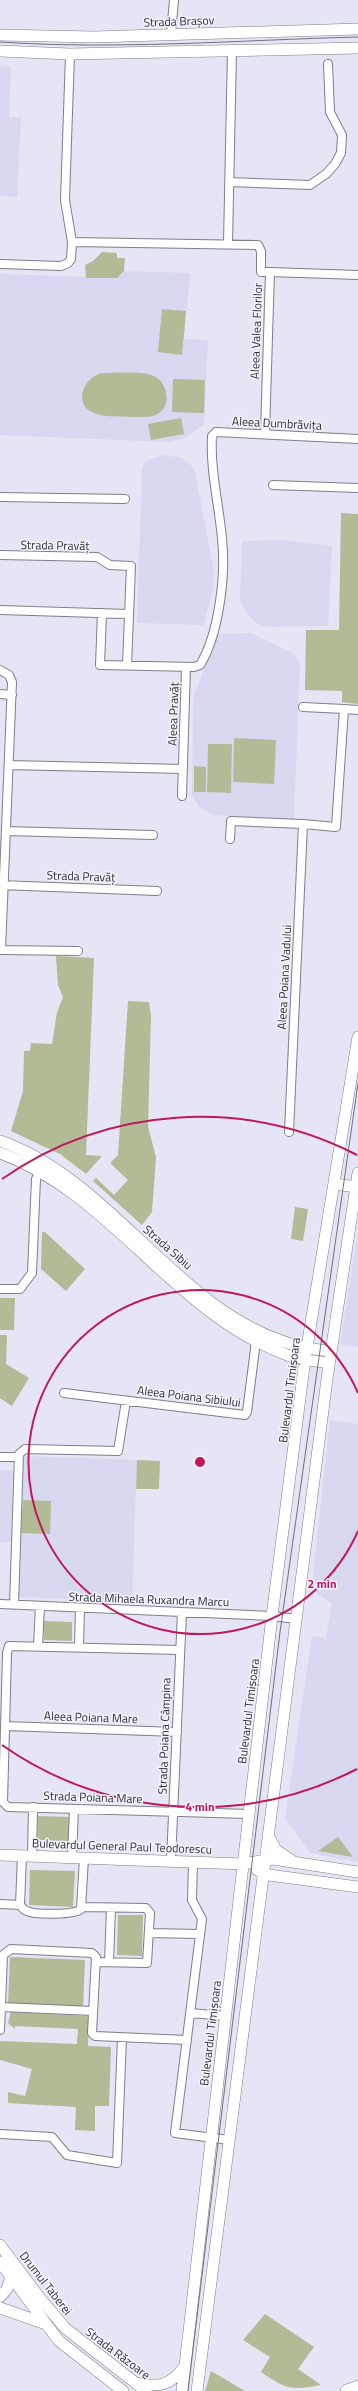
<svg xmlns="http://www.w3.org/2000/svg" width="358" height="2391" font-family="'Titillium Web',sans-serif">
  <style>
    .built { fill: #d8d8f0 }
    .green { fill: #b1bb95 }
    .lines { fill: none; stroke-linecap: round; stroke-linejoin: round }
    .street-casing { stroke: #7e7e8d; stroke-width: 10 }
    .secondary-casing { stroke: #7e7e8d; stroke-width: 12 }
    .primary-casing { stroke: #7e7e8d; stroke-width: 14 }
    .street { stroke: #fff; stroke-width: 8 }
    .secondary { stroke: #fff; stroke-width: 11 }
    .primary { stroke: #fff; stroke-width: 13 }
    .tram { stroke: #71717b; stroke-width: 1 }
    .ring { fill: none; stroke: #c2185b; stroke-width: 2 }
    .labels { text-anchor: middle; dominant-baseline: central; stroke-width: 3; stroke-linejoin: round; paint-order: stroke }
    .street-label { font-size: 12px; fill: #303036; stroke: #f3f3fd }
    .centre { fill: #c2185b; stroke: #f3f3fd; stroke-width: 2 }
    .ring-label { font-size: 12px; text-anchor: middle; font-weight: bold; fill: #c2185b; stroke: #f3f3fd; stroke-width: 3; stroke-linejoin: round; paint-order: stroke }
  </style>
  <rect width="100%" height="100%" fill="#e5e5f6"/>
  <!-- built -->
  <path class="built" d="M0,66l11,1 -2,50h12l-4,80 -17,-1z
    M124,271l66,2 -6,66 24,1 -4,84 -19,14 -16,4 -169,-7v-161l117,4z
    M163,455l19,3 10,8 3,6 19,100 -1,16 -9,37 -67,-2 5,-156 4,-6z
    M284,540l48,6 -4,80 -59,1 -11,-3 -8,-7 -7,-10 -3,-9 2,-57z
    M251,633l43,21 6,10 -6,155 -81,-4 -13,-7 -8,-12 1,-97 24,-65z
    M358,1232v115l-18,-3z
    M330,1420l28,4v438l-48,-9 -25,-35 27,-182 14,2 6,-35 -15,-10 -4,-18z
    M24,1456l113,4 -5,141 -113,-4z
    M0,1470l13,1 -2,71h-11z"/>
  <!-- green -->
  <path class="green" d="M102,252l15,1v5h8l-1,13 -7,7h-31l-1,-13 8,-4z
    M162,309l24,2 -4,44 -24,-3z
    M102,373c13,0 37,-2 49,2 16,4 22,30 7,39 -7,4 -16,3 -24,3 -13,-1 -28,1 -40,-4 -22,-9 -10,-36 8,-40z
    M173,379l32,1 -1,33 -32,-1z
    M181,418l3,16 -33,6 -3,-16z
    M341,513l17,1v190l-16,-2v-11l-37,-1 1,-60h33z
    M234,738l42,2 -2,44 -41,-2z
    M208,744h24l-1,49 -24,-1z
    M194,766l12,1v25h-12z
    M56,956l38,2 -8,197 16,1 -16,18 -26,-20 -49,-23 12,-40 1,-40h6l1,-8 21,1 5,-32 6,-15 -5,-12z
    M128,1001l21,1 2,14 -3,111 8,30 -4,55 -10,13 -49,-44 3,-3 18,17 14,-15 -18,-17 8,-8z
    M295,1207l13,2 -5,32 -12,-2z
    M42,1232h3l40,37 -19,22 -25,-22z
    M0,1298h15l-1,32h-14z
    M0,1335h7l-1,29 23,14 -17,28 -12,-8z
    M137,1460l23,1 -1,28h-23z
    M23,1500l28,1 -1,33 -29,-1z
    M44,1621l28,1v19l-28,-1z
    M38,1816l31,1 -1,24 -31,-1z
    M338,1837l15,20 -35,-6z
    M30,1870l45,1 -2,36 -44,-2z
    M118,1915h25l-1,41 -25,-1z
    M10,1957l75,3 -2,48 -75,-3z
    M11,2012l78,4 -1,30 23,1 -2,59h-14v25l-20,-1 1,-23 -68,-4v-11l17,4 7,-27 -32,-9v-19l77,3 1,-15 -63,-3v3l-7,-6z
    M265,2314l49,33 -16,22 23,16c-31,6 -35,4 -60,-13l9,-15 -27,-17z
    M211,2371l34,20h-40z"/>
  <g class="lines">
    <defs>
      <path id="street" d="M171,34l3,-34
        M229,182l81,3 16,-11 9,-10 6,-11 1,-18 -12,-23 -2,-48
        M72,242l186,3 3,6v21h9l-5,161
        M228,243l4,-193
        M0,264l61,2 7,-3 3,-4 1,-17 -7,-42 5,-146
        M270,272l88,3
        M273,485l85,3
        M0,497l125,2
        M0,555l97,2 13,8 21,1 -4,99
        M0,610l129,4
        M102,613l-2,52 94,2 6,-2c19,-31 26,-90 22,-126 -3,-35 -12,-68 -10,-103l4,-4 142,7
        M0,670l9,5 3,7 -11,268
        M0,694l12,1
        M303,707l41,2
        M9,765l174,4
        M182,796l4,-129
        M6,831l147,4
        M230,839l1,-18 72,3
        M0,885l157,6
        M0,950l78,1
        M289,1132l14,-308 33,3 8,-118 14,1
        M0,1289h20l12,-16 4,-94 4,-8
        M64,1393l181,22 2,-3 9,-71
        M0,1457h18
        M0,1604l272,12 24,3
        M14,1605l5,-151 6,-5 93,2 8,-50
        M38,1646l2,-40
        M79,1647l1,-39
        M180,1650l-171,-4 -2,7 -4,149 5,5 241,7
        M5,1726l172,6
        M22,1855l-2,50c2,2 3,5 7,6 8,4 48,4 54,-2l3,-51
        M32,1856l1,-49
        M72,1857l2,-48
        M171,1861l11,-249
        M193,1862l-1,38 10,19 -27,214 54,7
        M0,1904l20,1
        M82,1907l64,1 4,5 -3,50 -51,-1
        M149,1933l51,1
        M109,1962l2,-54
        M1,2007l92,4
        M190,2013l35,3
        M0,2030l3,-75 8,-6 81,4 4,4 -4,76 3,3 92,4
        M0,2134l52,3 15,18 50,8 5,-125"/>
      <path id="secondary" d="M0,35l94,2 264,-8
        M0,51l70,3 288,-6
        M0,1141c115,40 178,174 298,205 10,3 22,4 33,5
        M0,1153c113,41 175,163 290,203 13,4 26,5 39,7
        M335,1184l21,3
        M268,1835l8,15 15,10
        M0,1855l243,9 30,-5 85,13
        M257,1870l12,5 89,12
        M0,2245l39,52 26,31 81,63
        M0,2262l59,79 64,50
        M0,2297l7,-8 4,-12
        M0,2308l46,16
        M137,2383c22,5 34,2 47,-16
        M182,2391l90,-775 33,-257 53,-322
        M197,2391l130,-1012 31,-206"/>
      <path id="primary" d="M347,2391l11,-4"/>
    </defs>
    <!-- street casing -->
    <use href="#street" class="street-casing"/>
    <!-- secondary casing -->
    <use href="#secondary" class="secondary-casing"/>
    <!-- primary casing -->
    <use href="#primary" class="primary-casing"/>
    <!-- street -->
    <use href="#street" class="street"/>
    <!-- secondary -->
    <use href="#secondary" class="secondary"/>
    <!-- primary -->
    <use href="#primary" class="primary"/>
    <!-- tram -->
    <path class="tram" d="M0,42c119,8 239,-2 358,-5
      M188,2391l92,-759 78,-549"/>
  </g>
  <!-- distance rings -->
  <g class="ring">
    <path d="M358 1531A172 172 0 1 1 358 1393"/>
    <path d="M357 1769A345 345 0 0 1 2 1745M2 1179A345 345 0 0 1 357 1155"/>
  </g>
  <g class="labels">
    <!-- street labels -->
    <g class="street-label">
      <text transform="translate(179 21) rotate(-2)">Strada Brașov</text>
      <text transform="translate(256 331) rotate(-88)">Aleea Valea Florilor</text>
      <text transform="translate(277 423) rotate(3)">Aleea Dumbrăvița</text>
      <text transform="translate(55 545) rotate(1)">Strada Pravăț</text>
      <text transform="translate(173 714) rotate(-88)">Aleea Pravăț</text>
      <text transform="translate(81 876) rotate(2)">Strada Pravăț</text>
      <text transform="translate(284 977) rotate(-87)">Aleea Poiana Vadului</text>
      <text transform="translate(168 1247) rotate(41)">Strada Sibiu</text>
      <text transform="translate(289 1390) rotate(-83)">Bulevardul Timișoara</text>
      <text transform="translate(189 1396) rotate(7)">Aleea Poiana Sibiului</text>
      <text transform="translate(149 1599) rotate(2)">Strada Mihaela Ruxandra Marcu</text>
      <text transform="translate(248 1711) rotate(-83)">Bulevardul Timișoara</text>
      <text transform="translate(91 1717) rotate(2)">Aleea Poiana Mare</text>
      <text transform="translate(164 1736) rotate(-88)">Strada Poiana Câmpina</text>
      <text transform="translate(93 1797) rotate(2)">Strada Poiana Mare</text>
      <text transform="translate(122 1846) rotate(2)">Bulevardul General Paul Teodorescu</text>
      <text transform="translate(210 2033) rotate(-83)">Bulevardul Timișoara</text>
      <text transform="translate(46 2283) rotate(52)">Drumul Taberei</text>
      <text transform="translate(118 2353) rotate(37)">Strada Răzoare</text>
    </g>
  </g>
  <circle cx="200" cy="1462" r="6" class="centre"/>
  <g class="ring-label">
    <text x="322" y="1588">2 min</text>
    <text x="200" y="1811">4 min</text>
  </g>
</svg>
